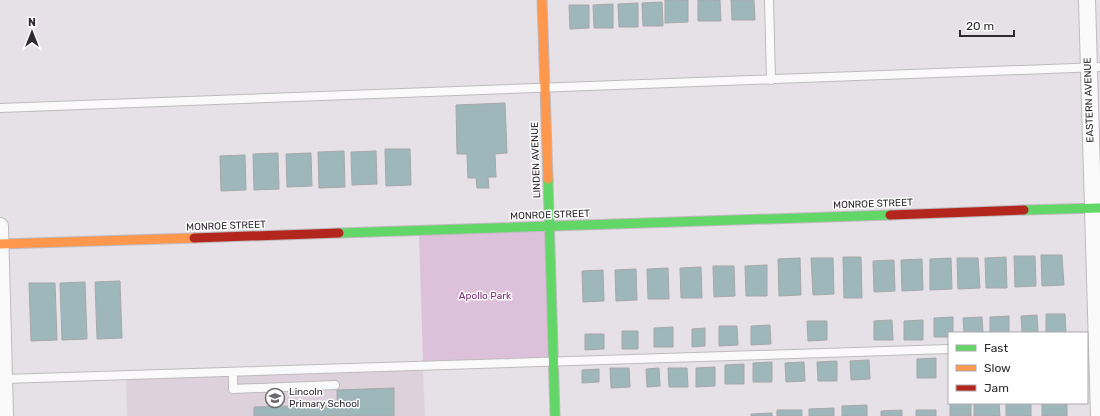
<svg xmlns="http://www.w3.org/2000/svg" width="1100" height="416" font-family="Rubik,sans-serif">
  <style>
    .built { fill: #ddd2dc }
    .green { fill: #ddc1da }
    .building { fill: #9db7bb; stroke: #a7a7a9 }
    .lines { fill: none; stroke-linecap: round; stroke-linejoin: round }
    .lane-casing { stroke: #bebabe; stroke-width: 10 }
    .street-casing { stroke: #bebabe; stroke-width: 18 }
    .fast-casing { stroke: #bebabe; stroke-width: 11 }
    .slow-casing { stroke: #bebabe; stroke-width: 11 }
    .jam-casing { stroke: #bebabe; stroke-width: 11 }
    .lane { stroke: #fbfafb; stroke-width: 8 }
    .street { stroke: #fbfafb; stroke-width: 16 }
    .fast { stroke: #63d668; stroke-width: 9 }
    .slow { stroke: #ff974d; stroke-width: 9 }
    .jam { stroke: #b3261e; stroke-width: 9 }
    .labels { text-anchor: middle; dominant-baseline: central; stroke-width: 3; stroke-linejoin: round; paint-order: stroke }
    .street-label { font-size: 10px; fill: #2e2b2e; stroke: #fff }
    .park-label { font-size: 10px; fill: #802f7b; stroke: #fff }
    .poi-label { font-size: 10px; fill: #2e2b2e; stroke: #fff; text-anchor: start }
  </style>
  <rect width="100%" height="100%" fill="#e6e1e6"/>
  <!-- built -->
  <path class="built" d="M423,370l2,46h-298l-1,-37z"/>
  <!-- green -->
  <path class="green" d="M546,229l4,130 -127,3 -4,-129z"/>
  <!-- building -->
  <path class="building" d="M665,0h23v22l-23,1z
    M698,0h22l1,21h-23z
    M731,0h23l1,20h-23z
    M662,2l1,24h-20l-1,-23z
    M638,3v24h-19l-1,-23z
    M613,4v24h-19l-1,-23z
    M569,5h20v23l-19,1z
    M505,103l2,50 -12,1 1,23h-8l1,11h-12l-1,-10h-8l-1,-24h-10l-1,-49z
    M385,149h25l1,36 -25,1z
    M344,151l1,36 -26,1 -1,-36z
    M376,151l1,33 -25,1 -1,-33z
    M278,153l1,36 -25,1 -1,-36z
    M311,153l1,33 -25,1 -1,-33z
    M245,155l1,35 -25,1 -1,-35z
    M1041,255h21l2,30 -22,1z
    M1014,256h21l1,30 -21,1z
    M843,257h18l1,41h-18z
    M1006,257l1,31h-21l-1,-30z
    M800,258l1,37 -22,1 -1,-37z
    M811,258h22l1,36 -21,1z
    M951,258l1,31 -22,1v-31z
    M957,258h21l2,30 -22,1z
    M922,259l1,31 -21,1 -1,-31z
    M894,260l1,31 -21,1 -1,-31z
    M767,265v31h-21l-1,-30z
    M713,266h21l1,30 -21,1z
    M701,267l1,31h-21l-1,-30z
    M668,268l1,31h-21l-1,-30z
    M636,269l1,31 -21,1 -1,-31z
    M603,270l1,31 -21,1 -1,-31z
    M120,281l2,57 -25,1 -2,-57z
    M85,282l2,57 -25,1 -2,-57z
    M29,283h26l2,57 -26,1z
    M1046,314h19l1,19h-20z
    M1037,315l1,18h-16l-1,-17z
    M1009,316v17h-19v-16z
    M953,317v16h-4v4h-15v-19z
    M982,317l1,16h-19l-1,-15z
    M892,320l1,20h-19v-19z
    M923,320v20h-19v-19z
    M807,321h20v19l-19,1z
    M770,325l1,19 -20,1v-19z
    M719,326h18l1,19 -19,1z
    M673,327v20h-19v-19z
    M705,328v18l-13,1v-18z
    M622,331h16v18h-16z
    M585,334h19v15l-19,1z
    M936,358v20h-19v-19z
    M869,360l1,19 -19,1 -1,-19z
    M837,361v20h-19l-1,-19z
    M772,362v20h-19v-19z
    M804,362l1,19 -19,1 -1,-19z
    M744,364v20h-19v-19z
    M715,367v19l-19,1v-19z
    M610,368h19l1,19 -19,1z
    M659,368l1,18 -13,1 -1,-18z
    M668,368h19l1,19h-19z
    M599,369v13l-17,1v-13z
    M394,388v28h-140v-9l83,-2v-15z
    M950,403h21v13h-21z
    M974,403h25l1,13h-26z
    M1006,403h25v13h-25z
    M1042,403h25v13h-25z
    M867,405v11h-25v-10z
    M834,408v8h-25v-7z
    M777,410h25v6h-25z
    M902,410v6h-21v-5z
    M916,410h20v6h-20z
    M772,413v3h-21v-2z"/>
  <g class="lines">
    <defs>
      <path id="lane" d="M769,0l2,80
        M0,108l1100,-41
        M233,372v17l102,-4
        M4,379l945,-30"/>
      <path id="street" d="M1087,0l12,416
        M0,226l5,190"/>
      <path id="fast" d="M548,179l7,237
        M1024,210l76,-2
        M339,233l551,-18"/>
      <path id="slow" d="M542,0l6,179
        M0,244l194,-6"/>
      <path id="jam" d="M890,215l134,-5
        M194,238l145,-5"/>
    </defs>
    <!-- lane casing -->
    <use href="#lane" class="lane-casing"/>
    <!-- street casing -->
    <use href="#street" class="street-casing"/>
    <!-- fast casing -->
    <use href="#fast" class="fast-casing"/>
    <!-- slow casing -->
    <use href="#slow" class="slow-casing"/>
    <!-- jam casing -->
    <use href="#jam" class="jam-casing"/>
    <!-- lane -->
    <use href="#lane" class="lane"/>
    <!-- street -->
    <use href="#street" class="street"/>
    <!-- fast -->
    <use href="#fast" class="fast"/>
    <!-- slow -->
    <use href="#slow" class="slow"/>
    <!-- jam -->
    <use href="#jam" class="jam"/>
  </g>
  <!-- icons -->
  <defs>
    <symbol id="school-ring" viewBox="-11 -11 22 22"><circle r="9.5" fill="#fff" stroke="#6e6b6e" stroke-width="1.5"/><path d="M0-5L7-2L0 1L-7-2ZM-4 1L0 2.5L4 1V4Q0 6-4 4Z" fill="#6e6b6e"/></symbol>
  </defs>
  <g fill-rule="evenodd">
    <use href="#school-ring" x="264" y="387" width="22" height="22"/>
  </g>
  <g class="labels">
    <!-- street labels -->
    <g class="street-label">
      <text transform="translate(1089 100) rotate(-92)">EASTERN AVENUE</text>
      <text transform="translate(536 160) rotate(-92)">LINDEN AVENUE</text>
      <text transform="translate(873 204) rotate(-2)">MONROE STREET</text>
      <text transform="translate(550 215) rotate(-2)">MONROE STREET</text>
      <text transform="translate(226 226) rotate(-2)">MONROE STREET</text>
    </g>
    <!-- park labels -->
    <g class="park-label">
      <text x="485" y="296">Apollo Park</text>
    </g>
    <!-- poi labels -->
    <g class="poi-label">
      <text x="289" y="392">Lincoln<tspan x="289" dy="12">Primary School</tspan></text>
    </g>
  </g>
  <!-- legend -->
  <rect x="948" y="332" width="140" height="72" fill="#ffffff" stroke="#abaaab"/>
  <rect x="956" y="345" width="20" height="6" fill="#63d668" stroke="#abaaab"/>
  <text x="984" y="352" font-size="12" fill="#2e2b2e">Fast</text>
  <rect x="956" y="365" width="20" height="6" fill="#ff974d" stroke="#abaaab"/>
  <text x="984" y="372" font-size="12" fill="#2e2b2e">Slow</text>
  <rect x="956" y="385" width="20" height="6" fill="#b3261e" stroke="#abaaab"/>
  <text x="984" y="392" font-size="12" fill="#2e2b2e">Jam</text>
  <!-- north arrow -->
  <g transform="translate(32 32)" stroke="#ffffff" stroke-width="3" paint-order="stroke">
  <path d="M0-3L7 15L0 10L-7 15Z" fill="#2e2b2e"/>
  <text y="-6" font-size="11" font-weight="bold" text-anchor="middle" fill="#2e2b2e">N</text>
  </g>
  <!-- scale -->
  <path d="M960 30v6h54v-6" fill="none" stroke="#2e2b2e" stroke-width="2"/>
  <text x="966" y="30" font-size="12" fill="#2e2b2e" stroke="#ffffff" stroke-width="3" paint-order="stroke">20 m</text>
</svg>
